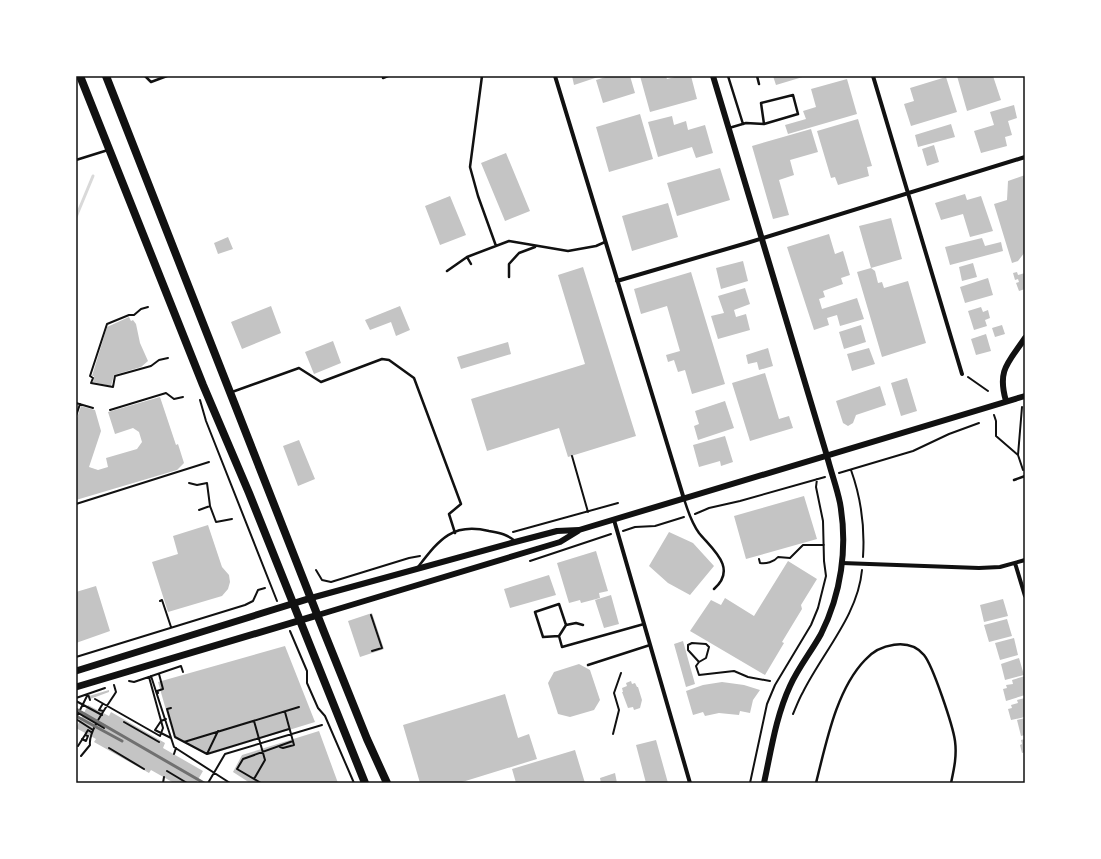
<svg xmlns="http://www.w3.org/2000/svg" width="1101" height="859" font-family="Overpass,sans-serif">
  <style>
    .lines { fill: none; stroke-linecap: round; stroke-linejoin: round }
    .stream { stroke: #d9d9d9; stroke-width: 3 }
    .building { fill: #c4c4c4 }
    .path { stroke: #111; stroke-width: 2 }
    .service { stroke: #111; stroke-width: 2.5 }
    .minor { stroke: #111; stroke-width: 4 }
    .tertiary { stroke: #111; stroke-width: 6 }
    .secondary { stroke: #111; stroke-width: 7 }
    .primary { stroke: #111; stroke-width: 8 }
    .rail { stroke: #707070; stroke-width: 3 }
    .neatline { fill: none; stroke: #111; stroke-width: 1.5 }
  </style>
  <rect width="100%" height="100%" fill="#fff"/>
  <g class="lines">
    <!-- stream -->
    <path class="stream" d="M76,217l17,-41"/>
  </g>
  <!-- building -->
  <path class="building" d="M572,76h29l-27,9z
    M609,76h21l5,17 -32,10 -7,-23z
    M640,76h26l1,3 12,-3h12l6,23 -47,13z
    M773,76h33l-30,9z
    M957,76h36l8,24 -34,11z
    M946,77l11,35 -46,14 -7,-22 10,-3 -4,-13z
    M847,79l10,35 -69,20 -3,-9 21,-6 -3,-8 13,-4 -5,-18z
    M1014,105l3,13 -9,3 4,14 -7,2 2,9 -26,7 -7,-22 20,-6 -4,-13z
    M640,114l13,45 -44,13 -13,-45z
    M672,116l2,9 12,-4 2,9 17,-5 8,28 -17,5 -4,-11 -34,10 -10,-35z
    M858,119l14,47 -5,1 2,9 -31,9 -3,-8 -4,1 -14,-47z
    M951,124l4,13 -37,10 -3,-12z
    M811,129l7,23 -28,8 4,15 -15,5 10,35 -16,4 -21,-73z
    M934,145l5,17 -12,4 -5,-17z
    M506,153l24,58 -25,10 -24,-58z
    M720,168l10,32 -53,16 -10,-33z
    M1025,175v77l-7,9 -6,2 -18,-59 13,-4 1,-19z
    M965,194l2,6 14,-4 12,35 -23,6 -7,-23 -22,6 -6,-17z
    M450,196l16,39 -26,10 -15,-39z
    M668,203l10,34 -46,14 -10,-35z
    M891,218l11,41 -31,9 -12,-42z
    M829,234l6,20 8,-3 7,24 -9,3 2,6 -20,7 2,6 -6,2 3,10 35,-11 7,21 -24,7 -3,-11 -10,3 2,7 -15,5 -27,-83z
    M228,237l5,12 -15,5 -4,-11z
    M982,238l3,8 16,-4 2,9 -53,14 -5,-18z
    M743,261l5,20 -27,8 -5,-21z
    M973,263l4,14 -15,4 -3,-14z
    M583,267l53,169 -68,21 -9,-29 -72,23 -16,-52 114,-35 -27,-89z
    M871,268l4,3 3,12 4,-1 2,6 24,-7 18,62 -44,14 -25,-85z
    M691,272l34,112 -33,10 -7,-24 -7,2 -4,-12 -6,2 -2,-7 14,-4 -13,-45 -26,8 -7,-25z
    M1017,272l1,3 7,-2v16l-6,2 -3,-8 3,-1 -1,-3 -3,1 -2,-7z
    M988,278l5,17 -28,8 -5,-16z
    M745,288l5,16 -16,6 2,7 10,-3 4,16 -32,9 -7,-23 13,-3 -6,-17z
    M271,306l10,27 -39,16 -11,-27z
    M400,306l10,24 -14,6 -5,-14 -21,8 -5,-10z
    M981,307l2,5 5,-2 2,8 -5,2 2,6 -13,4 -6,-19z
    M129,317l2,4 2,-1 3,4 4,19 8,18 -7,6 -27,8 -3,11 -18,-4 1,-6h-2l15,-49z
    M861,325l5,17 -22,7 -5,-17z
    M1002,325l3,9 -10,3 -3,-9z
    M986,334l5,17 -15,4 -5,-16z
    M333,341l8,22 -27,11 -9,-22z
    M508,342l3,12 -50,15 -4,-12z
    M768,348l5,18 -14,4 -2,-8 -9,2 -2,-9z
    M869,348l6,16 -23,7 -5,-17z
    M765,373l14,46 10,-3 4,12 -43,13 -18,-58z
    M907,378l10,33 -16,5 -10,-33z
    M880,386l6,19 -30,10 -3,8 -5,3 -5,-3 -7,-22z
    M160,397l16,48 2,-1 6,19 -7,7 -101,30v-79l5,-15 14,4 6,21 -12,36 9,3 10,-3 -2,-9 31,-9 5,-7 -3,-10 -6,-4 -18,6 -7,-22z
    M725,401l9,27 -36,12 -4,-14 5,-2 -4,-13z
    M725,436l8,26 -12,4 -1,-5 -21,6 -6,-22z
    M299,440l16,39 -17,7 -15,-40z
    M804,496l13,43 -71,20 -12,-43z
    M208,525l14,42 7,8 1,7 -2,7 -6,7 -54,16 -16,-50 26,-8 -5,-18z
    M669,532l24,11 21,23 -24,29 -22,-12 -19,-17z
    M596,551l12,40 -9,2 1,5 -19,5 -1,-3 -11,3 -12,-40z
    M788,561l29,18 -16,26 1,4 -20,33 2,1 -19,32 -75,-44 21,-31 10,5 4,-7 29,18z
    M549,575l7,20 -46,13 -6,-19z
    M96,586l14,45 -34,12v-51z
    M611,595l8,29 -15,4 -9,-28z
    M1003,599l5,17 -24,6 -4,-17z
    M372,613l12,36 -24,8 -12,-36z
    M1007,619l5,17 -23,6 -5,-17z
    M1014,638l4,17 -18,5 -5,-17z
    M683,641l12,43 -9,3 -12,-43z
    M285,646l30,76 -107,33 -34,-17 -16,-56z
    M1019,658l5,17 -19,5 -4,-16z
    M579,664l11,6 10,30 -6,10 -24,7 -12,-3 -10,-31 6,-11z
    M1025,676v19l-19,6 -3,-12 4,-1 -1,-3 7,-1 -1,-4z
    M631,681l1,3 3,-1 2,4h1l4,13 -2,8 -6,2 -1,-3 -5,1 -6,-16h1l-1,-4 5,-2 -1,-3z
    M722,682l22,3 16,5 -7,10 -3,13 -10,-2 -1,4 -20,-2 -14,3 -2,-4 -10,3 -7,-24 17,-6z
    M109,690v2l-19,7 -1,-3z
    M505,694l13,44 11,-4 8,25 -78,24h-39l-17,-58z
    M1025,698v19l-14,3 -3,-11 4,-1 -1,-3 7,-2 -1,-3z
    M88,705l21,11 2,-4 54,31 -2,5 40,23 -7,12h-22l-23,-13 -2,3 -55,-31 2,-3 -20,-11z
    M1025,718v17l-4,1 -4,-16z
    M319,731l19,52h-88l-17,-11 9,-17z
    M1025,739v13l-3,1 -2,-8 2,-1 -1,-4z
    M656,740l12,43h-22l-10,-38z
    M575,750l10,33h-69l-4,-14z
    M615,773l2,10h-16l-1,-5z"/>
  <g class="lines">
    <!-- path -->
    <path class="path" d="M148,307l-7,2 -7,6h-5l-22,9 -17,52 3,2 -2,5 22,4 2,-11 36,-10 8,-6 9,-2
      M968,377l20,14
      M200,400l6,21 71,180
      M76,403l17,5
      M1022,407l-4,48 5,15
      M110,410l56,-17 8,6 9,-2
      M994,415l2,6v15l22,19
      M76,416l4,-12
      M572,456l16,56
      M851,470c10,28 14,57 12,87
      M839,473l74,-22 36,-17 30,-11
      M189,483l8,2 10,-2 3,23
      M76,504l133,-42
      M199,510l11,-4 6,16 16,-3
      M695,514l14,-6 31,-7 85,-24
      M623,531l12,-4 20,-1 29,-9
      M513,532l105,-29
      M759,559l1,4c6,1 14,-1 18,-6l12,1 13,-13h21
      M530,561l81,-27
      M316,570l6,10 9,2 78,-24 11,-2
      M160,601l2,-1 9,27
      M371,615l11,33 -10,3
      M290,631l17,40v12l11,25 7,8 29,67
      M76,657l169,-52 8,-4 5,-11 7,-2
      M699,662l-11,-12v-5l4,-2 14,1 3,3 -3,11 -7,4 -3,4 3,9 35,-4 14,6 22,4
      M151,676l23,71 56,36
      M129,681l5,1 47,-16 2,6
      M158,693l-1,-2 6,-2 -4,-15
      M88,694l2,6
      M76,698l29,-10
      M95,699l65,37 3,-8 -14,-51
      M76,701l26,14
      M102,705l-3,5 4,1
      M171,708l-4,1 8,28 32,17 82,-25
      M76,710l29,16
      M78,713l26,15
      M793,714c3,-7 6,-15 10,-22 20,-40 55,-77 59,-122
      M76,718l12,-24
      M76,719l17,11
      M166,719l-5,2 -6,9 16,8
      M254,721l11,39 -11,19
      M124,722l35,20
      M613,734l6,-24 -5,-17 7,-20
      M85,735l3,-5 3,2
      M184,742l115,-35
      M78,746l7,-11 3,1 -2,5 -4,-2
      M280,747l3,1 11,-3 -9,-33
      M109,748l35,21
      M174,754l2,-6
      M207,754l11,-23
      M81,756l9,-11c-2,-14 18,-40 26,-53l-2,-7
      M167,771l20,12
      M163,783l1,-6
      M208,783l17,-29 97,-29
      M261,783l-24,-14 6,-10 50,-18
      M750,783l17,-79 8,-19 36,-60 7,-17 8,-32 -2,-15 -1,-40 -7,-34 1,-8"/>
    <!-- service -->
    <path class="service" d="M145,76l6,6 16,-6
      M383,76v2l5,-2
      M482,76l-12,91 8,29 18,50
      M728,76l15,48
      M757,76l2,8
      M729,128l17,-5 18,1 34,-10 -5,-19 -32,8 3,21
      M76,160l32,-10
      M467,257l4,7
      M447,271l20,-14 42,-16 59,10 28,-5 9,-4
      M509,277v-13l10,-11 16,-6
      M232,392l67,-24 22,14 61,-23 7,1 25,18 47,126 -12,10 6,19
      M1014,480l11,-4
      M684,499c4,12 7,23 15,34 13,16 39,35 15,56
      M418,567c21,-27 34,-45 71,-36 10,2 18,3 26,10
      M566,625l10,-2 7,2
      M559,636l-16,1 -8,-25 24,-8 7,21 -7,11 3,11 82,-23
      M588,665l62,-20
      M816,783c10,-39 20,-93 49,-123 14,-16 44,-23 59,-5 9,11 29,71 31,86 2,15 -1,28 -4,42"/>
    <!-- minor -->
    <path class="minor" d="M555,76l129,423
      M873,76l89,298
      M617,281l130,-38 278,-86
      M614,520l76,263
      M842,563l137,5 21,-1 25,-7
      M1015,563l10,33"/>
    <!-- tertiary -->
    <path class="tertiary" d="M713,76l114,380c4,16 10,32 13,47 8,45 1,91 -19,131 -10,18 -23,34 -31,52 -14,30 -19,65 -26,97
      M1006,401c-9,-31 2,-38 19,-63
      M311,598l204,-56 42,-11 22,-1 446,-134
      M318,615l242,-73 18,-11"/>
    <!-- secondary -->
    <path class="secondary" d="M76,671l235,-73
      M76,687l242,-72"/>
    <!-- primary -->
    <path class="primary" d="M80,76l123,309 46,108 116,290
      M106,76l218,556 43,107 20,44"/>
    <!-- rail -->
    <path class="rail" d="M76,709l128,74
      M76,716l46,25"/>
  </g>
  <!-- border -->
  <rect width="1101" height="859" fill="none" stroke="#ffffff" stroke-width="154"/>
  <rect x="77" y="77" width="947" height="705" class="neatline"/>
</svg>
